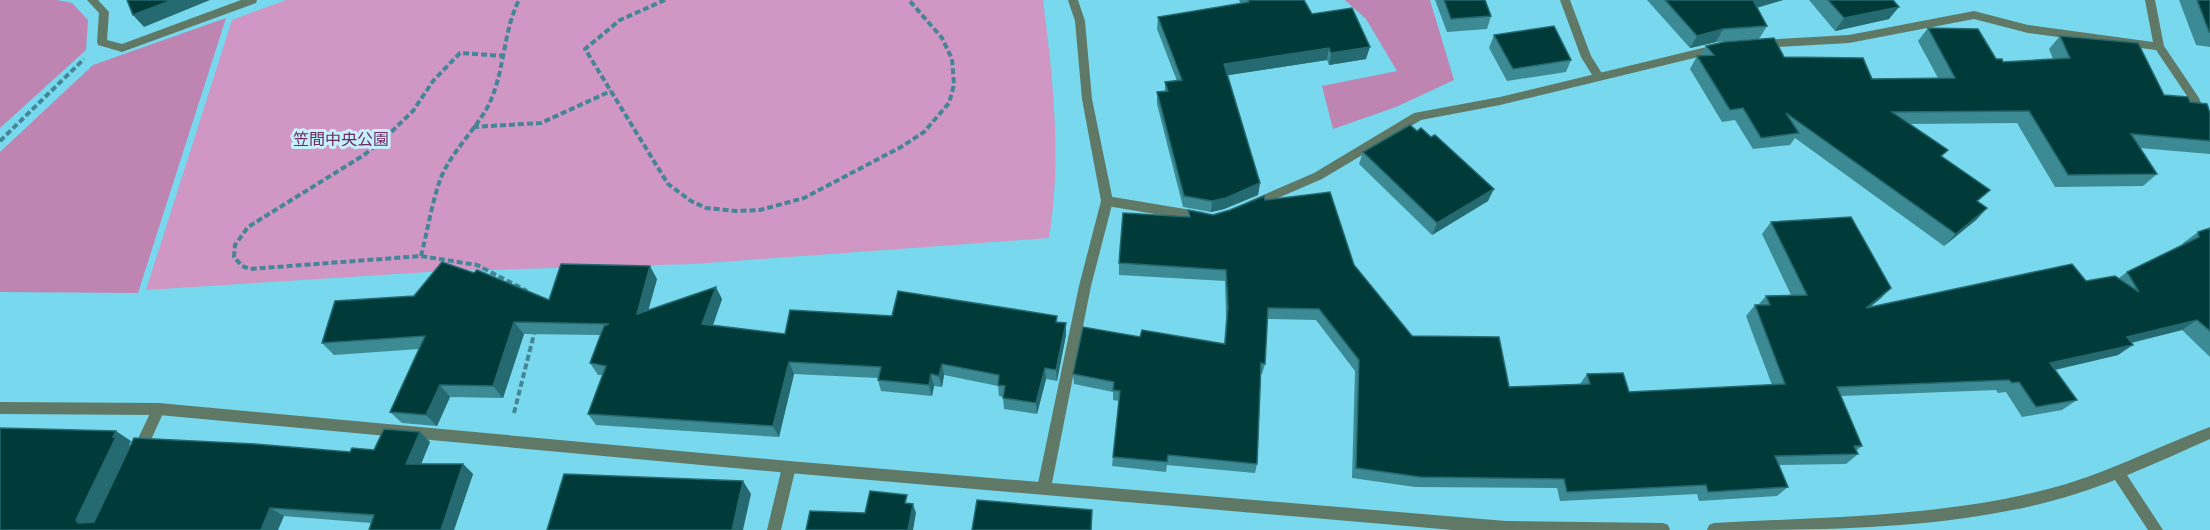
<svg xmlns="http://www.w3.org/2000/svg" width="2210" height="530" font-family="Karla,'Noto Sans JP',sans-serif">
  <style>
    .green { fill: #d096c4 }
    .forest { fill: #be85b2 }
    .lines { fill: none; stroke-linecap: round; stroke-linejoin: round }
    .path { stroke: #448695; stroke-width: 4; stroke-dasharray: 6 3; stroke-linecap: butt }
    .service { fill: #5f7966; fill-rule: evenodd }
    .minor { fill: #5f7966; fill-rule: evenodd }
    .tertiary { fill: #5f7966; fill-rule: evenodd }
    .wall { fill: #3c8a94 }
    .shaded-wall { fill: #246a70 }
    .building { fill: #003b3a; stroke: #246a70; stroke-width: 1.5 }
    .labels { text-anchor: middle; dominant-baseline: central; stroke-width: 6; stroke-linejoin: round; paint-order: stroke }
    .park-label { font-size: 16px; fill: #6e2a64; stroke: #c5f1fb }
  </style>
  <rect width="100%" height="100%" fill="#78d8ed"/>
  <!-- green -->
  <path class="green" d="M286,0h757c10,78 19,159 6,238l-355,26 -250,7 -298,19 86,-270z"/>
  <!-- forest -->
  <path class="forest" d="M0,0h57l15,3 16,17 -2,30 -86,78z
    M1345,0h85l24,80 -58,27 -63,22 -11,-43 75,-15 -31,-52z
    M226,18l-88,275 -138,-1v-140l93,-87z"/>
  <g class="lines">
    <!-- path -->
    <path class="path" d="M665,0l-45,20 -35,29 83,135 23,17 15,7 30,3 24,-1 44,-12 97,-51 23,-15 25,-29 5,-18 -2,-26 -10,-21 -33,-38
      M505,56l-45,-3 -27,28 -20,30 -27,26 -22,18 -116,72 -13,18 -1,12 8,9 8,3 171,-13 56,9 50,26
      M473,127l68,-4 70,-32
      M0,141l84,-82
      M421,256c6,-22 13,-66 23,-85 12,-24 36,-47 46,-69 15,-33 13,-70 29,-102
      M514,413l21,-83"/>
    <!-- service -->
    <path class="service" d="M1068,0h10l7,21 7,78 21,102 -22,85 -40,202 -2,4 -5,2 -5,-2 -2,-4 42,-202 22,-85 -19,-102 -7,-78z
      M1560,0h10l21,56 12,19 -1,3h-8l-13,-21z
      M159,403l5,2 1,4 -21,46 -5,2 -5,-2 -2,-4 2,-4 20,-42z"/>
    <!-- minor -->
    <path class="minor" d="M87,0h11l11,12 -2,28 15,4 119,-44h16l-1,3 -134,49 -24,-7 -1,-3 2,-29z
      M2145,0h10l9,46 35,52 11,27v19l-6,-4 -15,-41 -33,-49 -128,-17 -54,-14 -125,24 -89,5 -5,-4 5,-4 89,-5 125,-24 54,14 125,17z
      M1719,44l4,1 1,3 -1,3 -223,54 -79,15 -99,59 -67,29h-8l-2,-3 2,-3 67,-29 100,-60 86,-16z
      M1107,196l96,16 4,2 2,3 -2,3 -4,2 -96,-16 -6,-5z
      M789,461l5,2 2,4 -15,63h-14l15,-63 2,-4z
      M2118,467l5,2 40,61h-15l-35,-53 -2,-4 2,-4z"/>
    <!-- tertiary -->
    <path class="tertiary" d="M0,402l159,1 630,58 717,60 157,2 5,2 2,5h-217l-664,-57 -630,-58 -159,-1z
      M2210,427v12c-54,24 -109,50 -166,64 -110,27 -225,27 -337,27l2,-5 5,-2c110,-6 223,-6 330,-33 58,-14 110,-42 166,-63z"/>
  </g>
  <!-- wall -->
  <path class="wall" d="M1239,0h65l8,14 54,45 -37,6 -2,-5 -99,15 32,108 -2,12 -34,14 -13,3 -28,-5 -26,-103v-12l8,-1v-9l12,-1 -20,-52 1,-12 83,-13z
    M1435,0h50l6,16 -4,13 -40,3z
    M1647,0h136l-26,8 10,18 -8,13 -43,3 -26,6z
    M1809,0h84l-4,19 -54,12z
    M2179,0h31v47l-14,-2z
    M1928,28l68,31 7,3 50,-3 -4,-10 11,-13 104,59 26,7 20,11v41l-70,-6 17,26 -14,12 -88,1 -38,-64 -108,1 39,26 -6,6 36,46 9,6 -11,12 -32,26 -149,-108 -5,7 -37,4 -18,-29 -13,2 -32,-53 7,-13h3l6,-10 78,11 88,22 66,-1 -20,-37z
    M1494,35l77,25 -5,12 -59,9 -18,-33z
    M1363,152l125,49 -56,34 -73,-71z
    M1265,200l89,65 58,71 97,51 71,-3 7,-10 42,18 143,-7 -26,-69 9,-11h3l8,-9 25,-1 -29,-61 9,-12 120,66 -22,20 217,-27 33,-3 8,-6 56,-27v-2l15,-11 12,-4v129l-28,-27 -50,13 -14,12 -63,15 22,30 -15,10 -40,7 -16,-25 -8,1 -2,-3 -155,6 21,50 -6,5 2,3 -12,10 -67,1 9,22 -11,9 -78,5 -2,-7 -137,7 -3,-13 -142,-1 -63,-9 3,-107 -39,-51 -49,-1 -2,45 -3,10h-1l-4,90 -2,9 -88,-8 -1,7 -54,-6 1,-9 6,-56 -6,-1v-8l-39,-8 -1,-10 67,-37 84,7 2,-26 -1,-37 -106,-6v-12l68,-46 1,-7 25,5z
    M657,279l-9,31 74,-11 -9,26 72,9 107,-18 166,6 8,13 -9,46 -11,-2 -9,35 -33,-5 -1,-12 -4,-1 -1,-10 -54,-11 -2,12 -8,-1 -2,10 -51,-5 -3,-11v-2l-84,-4 -15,63 -183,-12 -8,-11 14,-39h-4l-8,-12 10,-28 -76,-1 -21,64 -53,-1 -13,29 -35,-3 -12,-11 29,-63 -85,6 -12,-12 227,-43z
    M420,432l10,10 -9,22h42l10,10 -19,56h-85l2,-7 -87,-7 -284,14 131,-89 -2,4 1,1 220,6 24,-2z"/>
  <!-- shaded-wall -->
  <path class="shaded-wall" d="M172,0h38l-66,27 -11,-12z
    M1751,0h32l-39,11z
    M1899,7l-10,12 -54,12 9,-13z
    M1723,29l-7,13 -26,6 7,-12z
    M1370,47l-4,12 -37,6 2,-12z
    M1329,48l-2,12 -104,16 1,-12z
    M1260,183l-2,12 -34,14 -13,3 1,-11z
    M1494,189l-6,12 -56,34 5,-12z
    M1987,208l-11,12 -32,26 12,-12z
    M650,266l7,13 -13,47 -7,-12z
    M716,287l6,12 -13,37 -7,-12z
    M1891,288l-11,11 -25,20 11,-11z
    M2197,320l-15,10 -70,17 15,-10z
    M514,322l10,12 -21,64 -10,-12z
    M1066,323v12l-9,46 -1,-11z
    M2133,345l-15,10 -82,19 14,-11z
    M789,362l5,12 -15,63 -6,-11z
    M942,364l2,11 -2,12 -3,-11z
    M1045,368l1,11 -9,35 -1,-11z
    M931,374l3,12 -2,10 -3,-11z
    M440,385l10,12 -13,29 -11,-11z
    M116,431l15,10 -2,4 2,2 -38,83 -15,-7 -2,-3z
    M420,432l10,10 -13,32 -11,-10z
    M463,464l10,10 -19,56h-13z
    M743,481l8,13 -8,36h-11z
    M913,504l3,9 -3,17h-5z
    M270,508l14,8 -6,14h-17z"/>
  <!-- building -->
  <path class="building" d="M127,0h45l-39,15z
    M1248,0h56l8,14 40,-6 18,39 -39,6 -2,-5 -105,16 36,119 -34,15 -14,3 -28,-5 -27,-104 11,-1 -3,-9 17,-2 -24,-63 91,-15z
    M1444,0h41l6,16 -40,3z
    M1665,0h88l14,26 -44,3 -26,7z
    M1828,0h65l6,7 -55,11z
    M2197,0h13v32h-1z
    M1554,26l17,34 -58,9 -19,-34z
    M1928,28l50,1 18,30h6l1,3 67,-4 -10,-22 78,7 26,52 24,2 2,5 17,2 3,9v28l-79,-7 26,40 -89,1 -39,-64 -137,1 56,38 -7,6 49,34 -13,11 10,7 -31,26 -170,-121 13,20 -38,5 -18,-30 -13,2 -33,-54 17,-1 -8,-9 18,-4 50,-4 10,19 79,1 9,21 83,-1z
    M1410,125l7,6 4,-3 10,9 4,-2 59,54 -57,34 -74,-71z
    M1330,192l24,73 58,71 87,1 10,50 81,-3 -3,-10 36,-1 6,19 156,-8 -30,-79h15l-4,-9 41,-1 -36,-73 80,-5 40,71 -25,20 206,-44 14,17 29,-5 24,16 -12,-20 72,-35 -1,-5 12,-4v103l-13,-11 -70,17 6,8 -83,18 27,37 -41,7 -17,-25 -7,1 -3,-3 -172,7 25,59h-8l4,8 -83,2 13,31 -80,5 -2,-7 -139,7 -3,-13 -144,-2 -64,-9 3,-108 -40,-51 -51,-1 -3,56 -4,-1 -4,101 -89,-9 -1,7 -54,-5 7,-66 -7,-1 1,-8 -41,-8 10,-47 57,10 2,-7 83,14 3,-37 -2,-37 -107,-7 4,-50 67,4 -2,-7 25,5 17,-5 34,-14 1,4z
    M442,262l32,11 3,-3 72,30 12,-36 89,2 -13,48 79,-27 -14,37 83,10 5,-24 102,6 6,-25 159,25 -1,6 10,1 -10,47 -11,-2 -9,35 -33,-5 2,-12 -7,-1 1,-10 -57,-11 -3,12 -8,-2 -2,11 -51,-5 3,-13 -92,-5 -16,64 -185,-12 18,-48 -16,-3 14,-37 5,-2 -95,-2 -21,64 -53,-1 -14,30 -36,-3 35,-76 -103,7 13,-42 79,-5z
    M0,428l116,3 -3,6h3l-40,83 2,3 16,-1 40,-84 121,6 95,8 2,-4 22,2 10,-21 36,3 -14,32h57l-22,66h-72l5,-15 -104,-7 -9,22h-261z
    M564,474l179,7 -11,49h-185z
    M870,491l37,4 -2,8 8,1 -5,26h-102l4,-19 55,2z
    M977,500l115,10 -1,20h-119z"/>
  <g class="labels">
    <!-- park labels -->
    <g class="park-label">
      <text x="341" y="139">笠間中央公園</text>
    </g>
  </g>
</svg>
